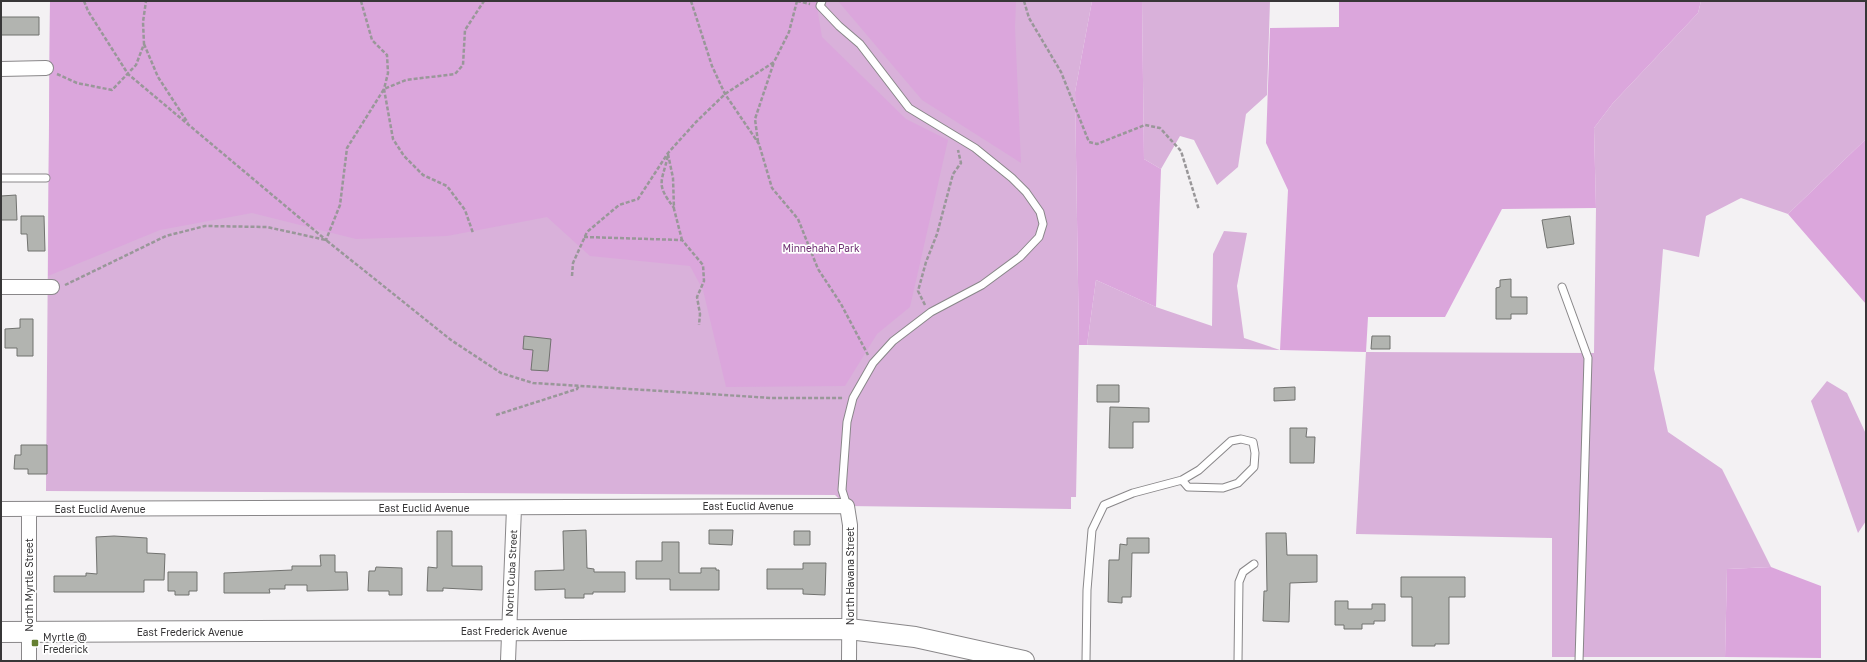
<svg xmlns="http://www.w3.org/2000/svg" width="1867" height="662" font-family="'Golos Text',sans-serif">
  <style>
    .green { fill: #d9b1da }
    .forest { fill: #dba6dc }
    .building { fill: #b2b4b0; stroke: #71726f }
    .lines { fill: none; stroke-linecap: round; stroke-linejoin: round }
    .service-casing { stroke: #898789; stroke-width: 9 }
    .minor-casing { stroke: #898789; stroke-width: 16 }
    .secondary-casing { stroke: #898789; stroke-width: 22 }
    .path { stroke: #999799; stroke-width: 2.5; stroke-dasharray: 4 2; stroke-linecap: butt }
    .service { stroke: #fff; stroke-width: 7 }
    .minor { stroke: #fff; stroke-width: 14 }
    .secondary { stroke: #fff; stroke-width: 20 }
    .poi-dot { fill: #667f32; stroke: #fff; stroke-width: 1.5 }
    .labels { text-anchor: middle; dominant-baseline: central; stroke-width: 3.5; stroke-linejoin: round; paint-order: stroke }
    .park-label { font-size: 10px; fill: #6f3173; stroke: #fff }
    .street-label { font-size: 10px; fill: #373637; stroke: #fff }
    .poi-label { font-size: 10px; fill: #373637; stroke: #fff; text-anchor: start }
  </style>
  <rect width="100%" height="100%" fill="#f3f1f3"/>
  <!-- green -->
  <path class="green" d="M50,1h1042l-17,91 4,253 -3,152h-5v12l-224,-3 -12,-11 -789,-4z
    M1142,1h128l-3,94 -21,19 -8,53 -21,18 -23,-45 -14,-4 -19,33 -17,-10z
    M1701,1h165v138l-78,75 -47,-16 -35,18 -7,41 -36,-8 -9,120 14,63 54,37 49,98 -44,2 -2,88h-173v-119l-196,-4 10,-182 228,1 2,-145 -2,-80 19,-25 85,-90z
    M1224,231l23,2 -10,53 7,52 36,12 -193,-5 9,-65 60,27 56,19 1,-72z
    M1827,381l20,12 19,41v87l-8,12 -47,-132z"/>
  <!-- forest -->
  <path class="forest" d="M50,1h766l6,36 84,82 42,21 -38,167 -33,27 -32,52 -119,1 -23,-97 -13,-24 -100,-10 -43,-39 -100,19 -91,3 -104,-26 -92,17 -112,46z
    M838,1h178l-1,26 6,136 -99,-63z
    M1092,1h50l2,158 17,10 -5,138 -60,-27 -9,65h-8l-4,-253z
    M1339,1h362l-3,12 -85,90 -19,25 2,80 -94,1 -57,108h-77l-2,35 -86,-2 8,-160 -22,-47 4,-115 69,-1z
    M1866,139v165l-78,-90z
    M1771,567l50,19v72l-96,-1 2,-88z"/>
  <!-- building -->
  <path class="building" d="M1,17h38v18h-38z
    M16,195l1,25h-16v-24z
    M21,216h23l1,35h-17l-1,-17h-6z
    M1570,216l4,28 -27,4 -5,-28z
    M1511,279v18h16v17h-16v5h-15v-31l4,-1v-7z
    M20,319h13v37h-16v-8h-12v-19l15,-1z
    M524,336l27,3 -3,32 -17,-1 2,-20 -10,-1z
    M1372,336h18v13h-19z
    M1097,385h22v17h-22z
    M1295,387v13l-21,1v-13z
    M1110,407l39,1v14h-16v26h-24z
    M1290,428h17l-1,9h9l-1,26h-24z
    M21,445h26v29h-19v-5h-14l1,-14h6z
    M586,530l1,38 7,1v3h31v20h-32v2h-9v4h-19v-9l-30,1v-19l29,-1 -1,-39z
    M709,530h24l-1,15 -23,-1z
    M437,531h15v35h30v24l-39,-2v3h-16l1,-24 9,1z
    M794,531h16v14h-16z
    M1266,533h20l1,22h30v27l-27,1 -1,39 -26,-1 1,-30h3z
    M114,536l33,2v15l18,1 -1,26h-20v12h-90v-16h32v-3l11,1 -1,-37z
    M1127,538h22v15h-17l-1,44h-9v6l-14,-1 1,-42h10l1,-16 7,1z
    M662,542h17v31h22v-5h15v2h3v20h-49v-11h-34v-18h26z
    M320,555h15v17h12l1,18 -41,1v-6h-22v4h-16l1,4h-46v-20l68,-3v-4h29z
    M803,563h23l-1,32 -22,-1v-5h-36v-20h36z
    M376,567l26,1v27h-13v-4h-21l1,-20h6z
    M168,572h29v19h-8v4h-14v-4h-7z
    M1401,577h64v20h-16v47h-14v2h-23v-49h-11z
    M1335,601h13v8h24v-5h13v17h-11v3h-12v5h-18v-4h-9z"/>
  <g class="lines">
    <defs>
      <path id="service" d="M822,1l-2,5 19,20 21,18 49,64 66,40 37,30 14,14 14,20 3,12 -4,13 -19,20 -38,28 -51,27 -38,29 -20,22 -20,35 -6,24 -5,68 5,16
        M1,178h45
        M1562,287l26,71 -9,303
        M1086,661l1,-71 5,-60 12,-25 29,-12 49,-13 17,-10 32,-29 10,-2 12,3 2,11 -1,14 -16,16 -15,5 -35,-1 -6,-7
        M1238,661l1,-79 4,-10 11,-8"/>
      <path id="minor" d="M1,69l45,-1
        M1,287h51
        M1,509l846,-3 3,19 -1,136
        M29,661v-152
        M508,661l6,-153"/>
      <path id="secondary" d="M1,632l848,-3 66,8 109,24"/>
    </defs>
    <!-- service casing -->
    <use href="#service" class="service-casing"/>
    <!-- minor casing -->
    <use href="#minor" class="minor-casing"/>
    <!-- secondary casing -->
    <use href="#secondary" class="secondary-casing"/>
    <!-- path -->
    <path class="path" d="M84,1l4,10 40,63 198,166 14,-35 7,-57 37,-59 22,-9 49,-6 8,-9 2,-35 19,-29
      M361,1l11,39 15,15 1,18 -4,16 9,50 11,17 19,19 24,11 18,24 8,23
      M691,1l21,65 13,28 34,50 13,44 26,31 20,50 23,35 27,51
      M797,1l13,3
      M1024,1l5,17 32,54 28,70 8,2 48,-19 15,3 21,23 18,59
      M144,44l14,33 30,46
      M57,74l20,9 35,7 24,-25 8,-21 -1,-22 3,-21
      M758,142l-3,-23 19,-57
      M668,154l5,24 1,31 8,31
      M668,156c-7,28 -12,28 6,52
      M584,237l98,3 21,25 1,16 -7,16 3,17 -1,11
      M572,276l1,-13 14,-31 32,-27 19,-6 30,-46 28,-31 29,-28 49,-32 15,-30 8,-31
      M65,285l101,-49 39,-10 62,1 59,13 125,100 50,33 32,10 239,15h71
      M925,305l-7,-14 8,-29 11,-28 16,-60 8,-11 -3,-13
      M496,415l81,-26 2,-4"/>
    <!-- service -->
    <use href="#service" class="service"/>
    <!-- minor -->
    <use href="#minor" class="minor"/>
    <!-- secondary -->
    <use href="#secondary" class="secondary"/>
  </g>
  <!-- markers -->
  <rect class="poi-dot" x="31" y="639" width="8" height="8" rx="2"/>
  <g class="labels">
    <!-- park labels -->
    <g class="park-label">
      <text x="821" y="248">Minnehaha Park</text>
    </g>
    <!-- street labels -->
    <g class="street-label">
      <text x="748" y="506">East Euclid Avenue</text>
      <text x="424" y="508">East Euclid Avenue</text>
      <text x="100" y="509">East Euclid Avenue</text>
      <text transform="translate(511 573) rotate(-87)">North Cuba Street</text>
      <text transform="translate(850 576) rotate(-90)">North Havana Street</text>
      <text transform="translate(29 585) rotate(-90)">North Myrtle Street</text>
      <text x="514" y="631">East Frederick Avenue</text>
      <text x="190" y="632">East Frederick Avenue</text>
    </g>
    <!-- poi labels -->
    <g class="poi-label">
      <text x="43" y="637">Myrtle @<tspan x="43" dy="12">Frederick</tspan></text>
    </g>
  </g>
  <!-- border -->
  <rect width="1867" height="662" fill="none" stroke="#373637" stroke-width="4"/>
</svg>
